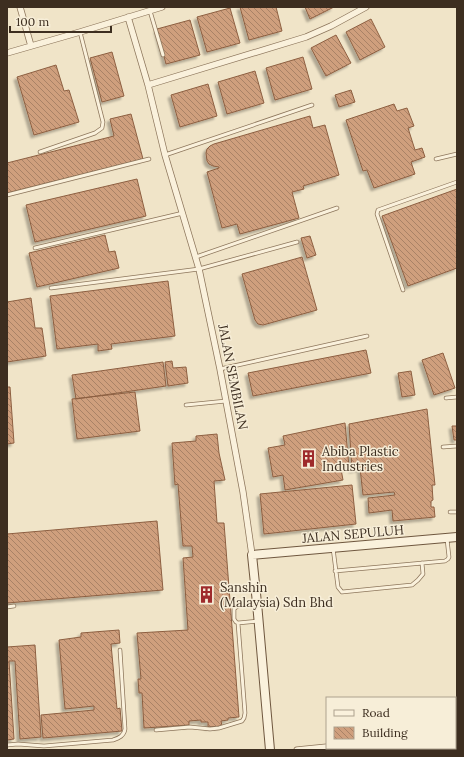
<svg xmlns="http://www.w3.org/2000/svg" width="464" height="757" font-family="Lora,serif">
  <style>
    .building { fill: url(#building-back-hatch); stroke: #8d5f41; filter: url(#shadow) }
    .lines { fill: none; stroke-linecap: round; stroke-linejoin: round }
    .lane-casing { stroke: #8d765c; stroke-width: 4.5 }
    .street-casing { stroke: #8d765c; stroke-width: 7 }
    .secondary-casing { stroke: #6f573f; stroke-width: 10 }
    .lane { stroke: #faf1dc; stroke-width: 3 }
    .street { stroke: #faf1dc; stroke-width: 5.5 }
    .secondary { stroke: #faf1dc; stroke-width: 8 }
    .labels { text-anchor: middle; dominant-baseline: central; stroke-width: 3; stroke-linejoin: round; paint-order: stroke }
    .street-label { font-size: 13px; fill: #3d2e20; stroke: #f7eed8 }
    .poi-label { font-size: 13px; fill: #3d2e20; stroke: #f7eed8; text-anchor: start }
  </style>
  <defs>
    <pattern id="building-back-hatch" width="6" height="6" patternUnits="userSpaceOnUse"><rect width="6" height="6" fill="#cf9f7d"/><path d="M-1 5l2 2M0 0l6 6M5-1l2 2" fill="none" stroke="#a98266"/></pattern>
    <filter id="shadow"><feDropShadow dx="-3" dy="3" stdDeviation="1" flood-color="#0004"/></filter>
  </defs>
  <rect width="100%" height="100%" fill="#f0e4c8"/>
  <!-- building -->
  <path class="building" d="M240,7h36l6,24 -33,9z
    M305,7h29l-24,12z
    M230,8l10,35 -33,9 -10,-35z
    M371,19l14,28 -25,13 -14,-28z
    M190,20l10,35 -34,9 -9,-35z
    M336,35l15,28 -25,13 -15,-28z
    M112,52l12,44 -22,6 -12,-44z
    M303,57l9,32 -37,11 -9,-32z
    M56,65l8,26 5,-1 10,32 -45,13 -17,-58z
    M255,71l9,32 -37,11 -9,-32z
    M208,84l9,32 -37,11 -9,-32z
    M351,90l4,12 -16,5 -4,-12z
    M394,104l3,7 10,-3 7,18 -6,2 7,22 7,-2 3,9 -14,5 4,12 -41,14 -7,-18 -4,1 -17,-51z
    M131,114l12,45 -136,34v-30l107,-27 -4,-17z
    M310,116l3,12 12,-3 14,50 -36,11 1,3 -12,3 7,26 -59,16 -3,-10 -15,4 -15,-56 12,-4v-1l-6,-1 -4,-2 -2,-3 -1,-8 1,-4 3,-3 4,-2z
    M137,179l9,37 -111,26 -9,-37z
    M457,189v79l-49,18 -26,-70z
    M105,235l4,17 6,-1 4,17 -82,19 -8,-34z
    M310,236l6,19 -9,3 -6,-20z
    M302,257l15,53 -54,15 -5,-1 -3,-4 -13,-46z
    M168,281l7,55 -64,8 1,5 -14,2v-7l-41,5 -7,-53z
    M31,298l4,30h7l4,28 -39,6v-60z
    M366,350l5,23 -118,23 -5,-23z
    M443,353l12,35 -21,7 -12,-35z
    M172,361l1,7 13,-1 2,16 -20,3 -3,-24z
    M163,362l3,24 -90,13 -4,-24z
    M411,371l4,24 -13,2 -4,-24z
    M7,387h3l4,56 -7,1z
    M135,392l5,39 -63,8 -5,-40z
    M427,409l8,76h-3l1,15 -2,1v6h3l1,10 -42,4 -1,-11 -23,3 -1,-15 27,-3 -1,-3 -31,3 -3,-27 -8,2 -3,-46z
    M345,423l4,44 -8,2 2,11 -58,10 -2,-15 -10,2 -5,-29 17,-3 -2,-9z
    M452,426h5v14h-3z
    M217,434l2,19 6,27 -11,1 3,42h7l15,194 -11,1v2l-7,1 1,5 -14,1v-5h-7v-2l-12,1v4l-45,3 -2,-35h-3l-1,-14h3l-4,-46 51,-3 -5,-72 10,-1 -1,-11h-9l-5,-62 -3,1 -3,-42 24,-2v-5z
    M352,485l4,39 -92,10 -4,-40z
    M157,521l6,69 -156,13v-69z
    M119,630l1,13 -9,1 6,65 3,-1 2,23 -79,7 -2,-23 53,-5v-4l-29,3 -6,-69 22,-3v-4z
    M35,645l6,92 -21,2 -5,-78h-6l5,78 -7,1v-93z"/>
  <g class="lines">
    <defs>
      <path id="lane" d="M150,11l13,44
        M40,152l55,-19 7,-5 1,-6 -23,-90
        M165,155l147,-50
        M436,159l21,-5
        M7,195l142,-36
        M35,248l148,-35
        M196,257l141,-49
        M51,288l148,-19 98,-27
        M403,290l-26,-76 1,-4 79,-28
        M220,369l147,-33
        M446,398l11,-1
        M186,405l40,-4
        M443,447l14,-1
        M450,512h7
        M333,548l5,39 4,5 70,-7 6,-5 5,-6 -1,-11
        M335,571l110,-10 3,-2 1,-2 -2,-18
        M7,607l7,-1
        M238,623l20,-2
        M156,730l34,-3 20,2 9,-1 23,-7 2,-3 1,-5 -7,-90 -2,-1 -2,-3v-10c5,-6 15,-5 22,-6
        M7,745l11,-1 26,2 69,-6c6,-2 11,-4 12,-11l-5,-79"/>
      <path id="street" d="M20,7l11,39
        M128,17l20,68 17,70 34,114 21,100 23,123 9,63
        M7,53l73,-21 82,-25
        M148,85l158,-48 25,-11 35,-19
        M455,737l2,-1
        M297,750l30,-3"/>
      <path id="secondary" d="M270,750l-13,-147 -5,-48 205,-18"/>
    </defs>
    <!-- lane casing -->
    <use href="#lane" class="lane-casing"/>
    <!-- street casing -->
    <use href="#street" class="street-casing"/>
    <!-- secondary casing -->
    <use href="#secondary" class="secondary-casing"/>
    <!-- lane -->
    <use href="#lane" class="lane"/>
    <!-- street -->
    <use href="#street" class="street"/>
    <!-- secondary -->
    <use href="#secondary" class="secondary"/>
  </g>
  <!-- icons -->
  <defs>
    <symbol id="building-bare" viewBox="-9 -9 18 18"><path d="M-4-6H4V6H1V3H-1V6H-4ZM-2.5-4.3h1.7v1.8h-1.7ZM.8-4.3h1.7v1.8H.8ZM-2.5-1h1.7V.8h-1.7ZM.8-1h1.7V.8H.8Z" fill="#9e2a2b" stroke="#f7eed8" stroke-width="2.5" paint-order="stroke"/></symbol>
  </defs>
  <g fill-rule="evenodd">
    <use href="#building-bare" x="296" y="446" width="25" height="25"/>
    <use href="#building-bare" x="194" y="582" width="25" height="25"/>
  </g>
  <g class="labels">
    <!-- street labels -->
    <g class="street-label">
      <text transform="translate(233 377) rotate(79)">JALAN SEMBILAN</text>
      <text transform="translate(353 534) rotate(-5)">JALAN SEPULUH</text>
    </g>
    <!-- poi labels -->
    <g class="poi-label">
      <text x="322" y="451">Abiba Plastic<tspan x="322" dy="15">Industries</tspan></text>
      <text x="220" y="587">Sanshin<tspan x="220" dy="15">(Malaysia) Sdn Bhd</tspan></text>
    </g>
  </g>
  <!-- border -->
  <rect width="464" height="757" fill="none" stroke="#3d2e20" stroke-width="16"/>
  <!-- legend -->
  <rect x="326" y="697" width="130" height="52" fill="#f7eed8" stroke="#ada18e"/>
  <rect x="334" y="710" width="20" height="6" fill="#faf1dc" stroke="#ada18e"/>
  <text x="362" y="717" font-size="12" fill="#3d2e20">Road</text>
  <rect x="334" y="727" width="20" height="12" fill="url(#building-back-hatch)" stroke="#ada18e"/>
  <text x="362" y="737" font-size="12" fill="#3d2e20">Building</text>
  <!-- scale -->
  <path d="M10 26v6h101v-6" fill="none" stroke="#3d2e20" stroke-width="2"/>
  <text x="16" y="26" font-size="12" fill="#3d2e20" stroke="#f7eed8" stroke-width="3" paint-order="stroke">100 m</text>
</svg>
